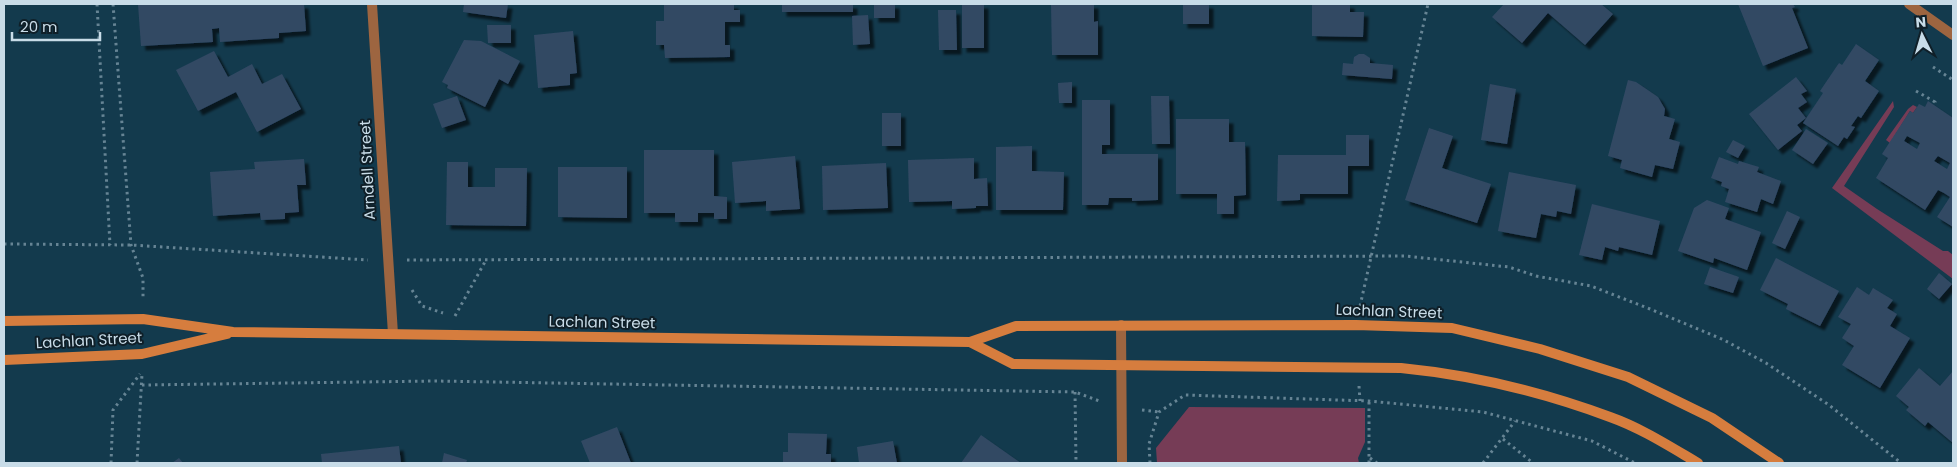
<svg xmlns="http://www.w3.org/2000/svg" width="1957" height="467" font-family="Poppins,sans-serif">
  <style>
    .green { fill: #763c56 }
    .building { fill: #324964; fill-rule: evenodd; filter: url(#shadow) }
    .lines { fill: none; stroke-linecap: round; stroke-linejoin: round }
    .path { stroke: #668494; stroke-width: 3; stroke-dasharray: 2.5 4; stroke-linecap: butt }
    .street { stroke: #9d6540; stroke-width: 10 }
    .secondary { stroke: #d67d3e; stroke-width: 10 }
    .labels { text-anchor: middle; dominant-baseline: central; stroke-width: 4; stroke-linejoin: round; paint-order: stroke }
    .street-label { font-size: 15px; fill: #c8dce8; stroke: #0f1f28 }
  </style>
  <defs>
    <filter id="shadow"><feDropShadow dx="4.5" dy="4.5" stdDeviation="1" flood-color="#0009"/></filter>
  </defs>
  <rect width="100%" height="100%" fill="#133a4d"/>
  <!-- green -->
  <path class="green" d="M1893,101l1,6 -50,79 33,23 66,42h5l5,4v24l-121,-91z
    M1913,105l4,2 -4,6 -3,-2 -20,32 -4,-3 22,-31z
    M1189,407l176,1v34l-7,16 1,5h-202l-1,-15z"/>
  <!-- building -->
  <path class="building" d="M138,4h166l2,27 -27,2v5l-59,4 -1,-14 -7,1 1,13 -72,4z
    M464,4h44l-2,14 -43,-6z
    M664,4h70v6h6v12h-15v23h5v12l-65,1 -1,-13h-8v-24h8z
    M782,4h71v8h-71z
    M874,4h21v14h-21z
    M962,4h22v44h-22z
    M1051,4h43v18l4,-1v34h-46z
    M1183,4h26v20h-26z
    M1312,4h38v8h14l-1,25 -51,-1z
    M1504,4h97l12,10 -28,31 -37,-32 -26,30 -30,-26z
    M1738,4h55l2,3 -3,1 16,40 -45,18z
    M938,10h18l1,40h-18z
    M868,15l2,29 -17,1 -1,-29z
    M487,25h24v18h-23z
    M573,31l4,42 -7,1v11l-32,3 -4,-53z
    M464,40l17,1 39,20 -12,23 -9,-5 -14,28 -38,-19 1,-3 -6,-3z
    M1856,44l23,16 -14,21 14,10 -18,27 -3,-2 -7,10 4,1 -8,12 -3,-2 -6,9 -35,-23 20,-30 -3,-2 19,-28 3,2z
    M214,51l14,26 24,-13 10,20 20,-10 19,35 -44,23 -21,-40 -38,19 -22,-41z
    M1359,54h5l6,4v5l23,2 -1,14 -50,-4 1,-12 10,1 1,-7z
    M1796,77l11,14 -6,3 6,8 -9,6 8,10 -9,7 5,6 -24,19 -29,-36z
    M1628,80l8,2 22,15 7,12 -1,7 11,3 -6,20 11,3 -7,27 -18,-4 -3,12 -32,-9 2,-8 -14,-4z
    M1072,82v21h-13l-1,-20z
    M1490,84l26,5 -9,55 -26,-4z
    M457,96l9,24 -24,8 -9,-24z
    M1151,96h18l1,48h-18z
    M1082,100h28v45h-8v9h56v46l-26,1v-3h-23l-1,7h-26z
    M1928,101l25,17v109l-16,-10 13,-20 -6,-4 -6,-3 -13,20 -49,-32 12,-20 -6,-4 28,-43 3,2 6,-9 6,3zM1907,136l13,7 -3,6 -13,-8zM1938,156l12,7 -3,6 -13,-8z
    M882,113h19v33h-19z
    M1176,119h53v23h16l1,53 -12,1v18h-17v-20h-41z
    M1429,128l24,8 -11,32 49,16 -14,39 -72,-23z
    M1806,129l22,14 -15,21 -21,-14z
    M1346,135h23v31h-21v28h-48v6l-23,1 1,-46h68z
    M1733,140l12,6 -7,12 -12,-6z
    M1032,146v25l32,1 -1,38h-67v-63z
    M644,150h70v46l13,1v22h-13v-6h-16v9h-23v-9h-31z
    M795,156l5,53 -34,2v-10l-31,2 -3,-41z
    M1719,157l19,7 1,-3 20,6 -2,5 24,9 -8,23 -12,-5 -4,13 -32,-10 4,-13 -8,-3 1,-4 -11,-4z
    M974,158v21l13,-1 1,28h-12v2l-24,1v-8l-43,1 -1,-42z
    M304,159l2,26h-9l2,27 -14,1v6l-24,1 -1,-7 -47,3 -3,-44 45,-3 -1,-7z
    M447,162h21v25h27v-19h32l-1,58 -80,-1z
    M886,163l2,45 -65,2 -1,-44z
    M558,167h69v51l-69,-1z
    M1509,172l67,13 -5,29 -14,-3 -1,6 -15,-3 -5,24 -38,-7z
    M1707,200l22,8 -4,11 36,13 -14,38 -33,-12 -1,5 -35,-12 16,-43z
    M1592,204l68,17 -8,34 -33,-8 -1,4 -13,-4 -3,13 -23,-5z
    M1787,211l13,6 -15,32 -13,-6z
    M1776,258l63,33 -19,35 -34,-17 2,-5 -28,-14z
    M1710,267l29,10 -6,16 -29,-9z
    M1939,273l13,11 -13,15 -12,-10z
    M1857,287l12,8 4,-7 20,12 -6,8 10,6 -7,12 20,12 -30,50 -38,-23 12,-19 -12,-8 9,-14 -13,-7z
    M1919,368l21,18 13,-15v72l-25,-21 -3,4 -19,-16 3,-3 -13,-11z
    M617,427l14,36h-41l-9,-22z
    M788,433l39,1 -1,20h5v9h-48v-11h5z
    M981,435l40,28h-60z
    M893,441l4,22h-38l-2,-16z
    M399,446l2,17h-79l-1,-9z
    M444,453l23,7 -1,3h-24z
    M179,458l4,5h-11z"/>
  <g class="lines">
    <!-- path -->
    <path class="path" d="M97,4l13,241
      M113,4l18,241 12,33v22
      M1933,67l20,13
      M1916,91l19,11 -2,3
      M4,244l127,1 237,15
      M407,260l998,-4 104,11 27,9 55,10 59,23 74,31 42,23 63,42 72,58
      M412,290l10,16 21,7
      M1360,306l68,-302
      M455,316l31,-56
      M142,385l294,-4 639,11 27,10
      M1359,386l1,15
      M1075,392l1,71
      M1142,410l17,2
      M1503,439l30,24
      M1370,458l7,5
      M111,463l2,-53 27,-36
      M137,463l5,-89
      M1150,463l-1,-19 10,-32 26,-17 184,6 114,11 109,29 43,22
      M1369,463v-62
      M1483,463l32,-42"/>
    <!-- street -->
    <path class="street" d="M372,4l21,330
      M1909,4l44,31
      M1121,325l1,138"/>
    <!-- secondary -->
    <path class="secondary" d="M4,321l139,-2 90,13 737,10 46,-16 340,-1 96,3 88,21 88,28 84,41 67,45
      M970,342l43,22 388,4c71,7 142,24 209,49 31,11 59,29 88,46
      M4,360l138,-6 85,-20"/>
  </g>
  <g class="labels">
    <!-- street labels -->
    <g class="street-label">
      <text transform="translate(367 170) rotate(-93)">Arndell Street</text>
      <text transform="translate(1389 311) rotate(2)">Lachlan Street</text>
      <text transform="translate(602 322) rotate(1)">Lachlan Street</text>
      <text transform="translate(89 340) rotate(-3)">Lachlan Street</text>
    </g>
  </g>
  <!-- border -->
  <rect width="1957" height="467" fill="none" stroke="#c8dce8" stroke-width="10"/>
  <!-- north arrow -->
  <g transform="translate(1922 35) rotate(355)" stroke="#0f1f28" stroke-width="4" paint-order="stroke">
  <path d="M0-4L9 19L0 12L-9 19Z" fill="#c8dce8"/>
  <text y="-8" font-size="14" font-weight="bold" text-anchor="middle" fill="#c8dce8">N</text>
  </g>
  <!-- scale -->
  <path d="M12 32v8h88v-8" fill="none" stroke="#c8dce8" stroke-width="2.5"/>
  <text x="20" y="32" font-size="15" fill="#c8dce8" stroke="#0f1f28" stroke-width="4" paint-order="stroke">20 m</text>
</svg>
